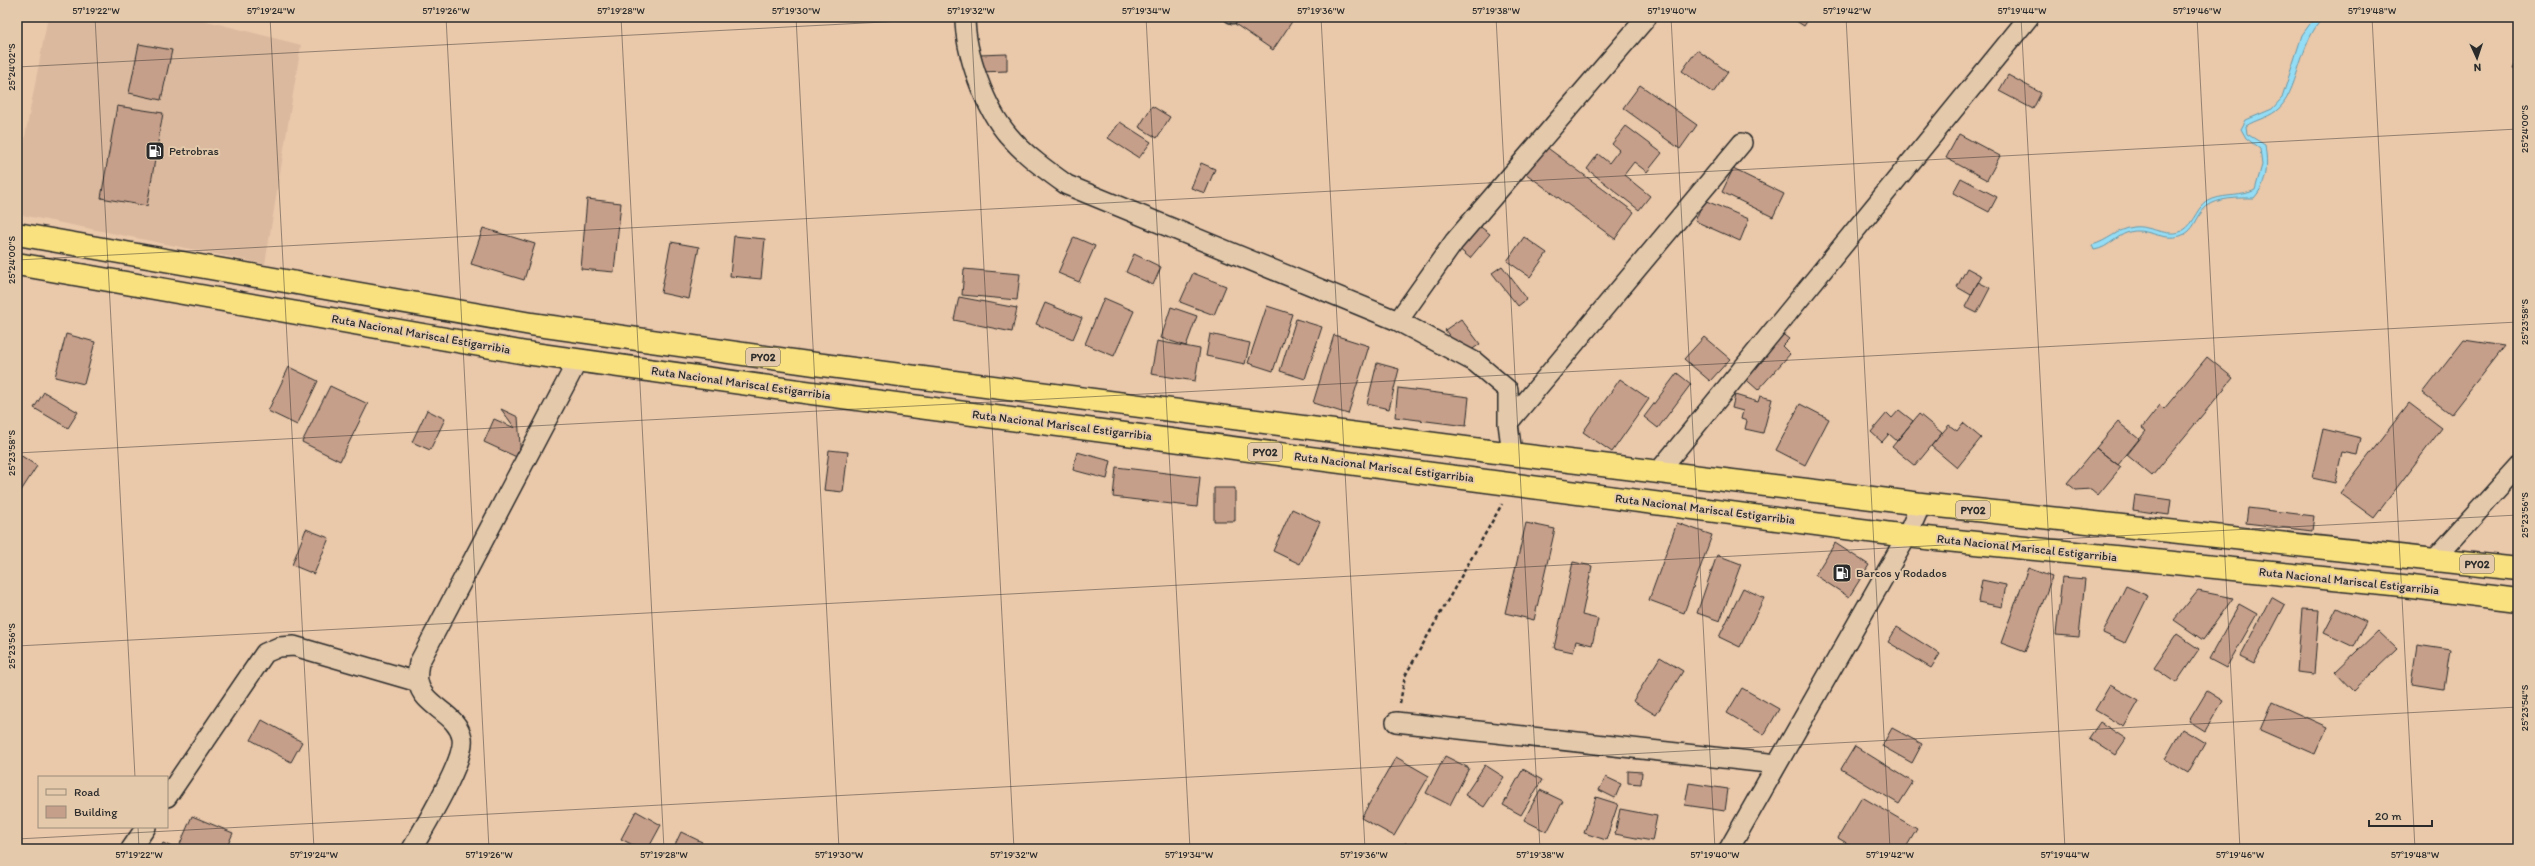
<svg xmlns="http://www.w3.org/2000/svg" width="2535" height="866" font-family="Itim,sans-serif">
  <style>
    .built { fill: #dbb99e }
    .water { fill: #94ddf6; stroke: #6a96a5 }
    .building { fill: #c69f8a; stroke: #2b2b2b }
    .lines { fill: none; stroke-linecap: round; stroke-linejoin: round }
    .service-casing { stroke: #2b2b2b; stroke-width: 13 }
    .minor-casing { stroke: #2b2b2b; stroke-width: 22 }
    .trunk-casing { stroke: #2b2b2b; stroke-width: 25 }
    .path { stroke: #2b2b2b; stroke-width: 2.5; stroke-dasharray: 4 3; stroke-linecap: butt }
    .service { stroke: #e4c9ab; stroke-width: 10 }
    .minor { stroke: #e4c9ab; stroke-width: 19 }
    .trunk { stroke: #fae180; stroke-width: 22 }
    .ticks { fill: none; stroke: #2b2b2b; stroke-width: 1; stroke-opacity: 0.45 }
    .labels { text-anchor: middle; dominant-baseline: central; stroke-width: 4; stroke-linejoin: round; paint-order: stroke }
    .shield { fill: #e4c9ab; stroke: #625a51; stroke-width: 1 }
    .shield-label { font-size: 11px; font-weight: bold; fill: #2b2b2b }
    .poi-label { font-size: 12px; fill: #2b2b2b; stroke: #e4c9ab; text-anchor: start }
    .street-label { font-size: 12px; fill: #2b2b2b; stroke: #e4c9ab }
    .neatline { fill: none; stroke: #2b2b2b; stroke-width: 1.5 }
    .ticks-label { font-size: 10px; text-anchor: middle; fill: #2b2b2b }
  </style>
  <rect width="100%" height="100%" fill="#eac8aa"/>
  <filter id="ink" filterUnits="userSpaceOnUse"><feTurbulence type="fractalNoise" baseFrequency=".025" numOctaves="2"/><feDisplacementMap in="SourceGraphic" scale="8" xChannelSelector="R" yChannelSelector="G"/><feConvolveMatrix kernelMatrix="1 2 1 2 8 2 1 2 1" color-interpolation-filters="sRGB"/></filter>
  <g filter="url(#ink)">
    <!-- built -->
    <path class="built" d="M48,17h143l110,28 -36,219 -248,-50v-36z"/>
    <!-- water -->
    <path class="water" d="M2315,17h9c-26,25 -25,77 -48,94 -9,7 -21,9 -30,15l1,8 18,11c3,20 3,37 -11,53 -16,0 -35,-1 -48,9 -10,9 -11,25 -26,29 -15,5 -30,-6 -45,-5 -17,1 -25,17 -41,19l-2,-5c16,-4 25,-16 42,-18 15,-2 34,11 48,4 15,-8 15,-27 31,-32 14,-5 29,-2 42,-9l7,-25 -2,-16 -14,-11 -5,-9 5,-9 26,-11 10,-11 20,-63z"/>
    <!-- building -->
    <path class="building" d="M1240,17h55l-22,33 -38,-26z
      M1790,17h20l-6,9z
      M139,44l33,6 -11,50 -32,-7z
      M1697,50l31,22 -15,21 -31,-22z
      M1007,54v17l-27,1 -1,-17z
      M2518,59v12l-5,-2z
      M2008,75l33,18 -8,16 -34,-18z
      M1640,85l57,40 -17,24 -57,-41z
      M117,106l46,7 -16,93 -46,-8z
      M1152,106l18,11 -13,21 -18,-11z
      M1120,122l31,20 -12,16 -31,-20z
      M1626,126l36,27 -15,19 -13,-10 -10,13 26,21 -11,14 -52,-41 11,-15 11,9 10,-13 -7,-6z
      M1959,134l41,22 -13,24 -41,-22z
      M1545,146l89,66 -19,27 -90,-66z
      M1201,163l14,6 -10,24 -14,-5z
      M1733,169l51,25 -11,23 -51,-25z
      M1961,178l36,19 -8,15 -36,-19z
      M587,199l34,4 -7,69 -33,-3z
      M1704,200l45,19 -9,22 -45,-20z
      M1478,225l12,9 -20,24 -12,-10z
      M483,228l52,16 -11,36 -53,-16z
      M734,236l31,3 -4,40 -31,-3z
      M1074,237l21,9 -16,36 -21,-9z
      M1524,237l23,16 -17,24 -23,-16z
      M671,242l28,5 -10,52 -28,-6z
      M1134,254l27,13 -8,18 -27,-13z
      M1502,266l25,33 -9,7 -26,-33z
      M1967,268l15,8 -11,19 -14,-8z
      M964,269l56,5 -3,26 -55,-5z
      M1193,273l33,13 -12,29 -34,-13z
      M1978,282l12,6 -13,25 -12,-6z
      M959,297l58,11 -5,24 -58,-12z
      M1104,298l30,13 -20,45 -29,-12z
      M1045,303l37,15 -9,21 -37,-15z
      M1267,306l25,8 -19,57 -25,-8z
      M1171,307l26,9 -11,30 -25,-8z
      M1296,319l26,8 -17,52 -25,-8z
      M1461,319l19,25 -16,11 -19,-25z
      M1780,332l9,7 -7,7 8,8 -32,36 -17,-15z
      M66,334l29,8 -11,42 -29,-7z
      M1210,334l40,9 -5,21 -39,-8z
      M1334,335l35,11 -21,68 -35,-11z
      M1704,337l26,22 -20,22 -26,-22z
      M2464,340l40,6 -53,68 -28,-21z
      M1157,341l43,8 -5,32 -44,-7z
      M2207,357l26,21 -81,98 -25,-21 19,-24 -4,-3 18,-23 4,4z
      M1377,363l22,6 -10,40 -22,-5z
      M289,367l29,14 -21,44 -29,-14z
      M1677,373l14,11 -33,44 -14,-11z
      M1620,379l29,20 -37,53 -29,-20z
      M330,386l38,18 -28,57 -38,-19z
      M1398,388l71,9 -3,29 -71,-9z
      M44,392l34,20 -10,16 -34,-20z
      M1735,395l23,7 2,-6 12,3 -9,34 -18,-4 2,-8 -6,-2 2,-8 -11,-3z
      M2409,403l33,25 -68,90 -34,-25z
      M1800,404l29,15 -24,46 -29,-15z
      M501,409l17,8 3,42 -37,-17 10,-23 21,9z
      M427,410l18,9 -15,31 -18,-8z
      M1899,410l14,11 -16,20 -8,-7 -7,8 -11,-10 16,-19 5,5z
      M1919,414l23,19 -27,33 -23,-19z
      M2118,422l21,17 -21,26 -22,-17z
      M1963,423l18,15 -24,30 -26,-22 18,-21 8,6z
      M2323,429l38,9 -4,17 -15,-3 -7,31 -23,-5z
      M2096,448l25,19 -23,28 -7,-6 -15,1 -9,-7z
      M829,450l19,2 -5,40 -19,-2z
      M1077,452l34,9 -4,18 -34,-9z
      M17,453l20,13 -20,31z
      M1116,467l84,10 -3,30 -84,-10z
      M1214,488h21v33h-21z
      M2135,495l36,5 -2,15 -36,-5z
      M2248,508l66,8 -2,15 -66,-8z
      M1292,509l28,13 -20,42 -27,-13z
      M1526,523l29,6 -21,91 -29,-7z
      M1677,523l35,12 -28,78 -35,-13z
      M306,529l23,9 -15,36 -22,-9z
      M1835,543l34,22 -20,32 -34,-22z
      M1717,555l24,9 -21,57 -23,-8z
      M1573,562l19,4 -10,49 16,4 -6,26 -16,-4 -3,11 -19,-4z
      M2028,568l24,9 -27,75 -24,-9z
      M2062,577l23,2 -6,58 -23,-2z
      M1982,580l24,5 -4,22 -24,-5z
      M2126,586l22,10 -23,47 -22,-10z
      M1743,588l21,10 -24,49 -21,-10z
      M2198,591l35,7 -30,42 -29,-20z
      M2271,597l14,8 -31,59 -14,-7z
      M2239,604l18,10 -31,54 -17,-9z
      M2337,608l29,14 -12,25 -30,-14z
      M2302,609l17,1 -5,64 -17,-2z
      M1897,627l43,27 -9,14 -43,-26z
      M2378,631l19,18 -44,42 -18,-19z
      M2177,634l22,15 -23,34 -22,-15z
      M2417,645l33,5 -6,39 -33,-5z
      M1660,657l23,14 -27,44 -23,-14z
      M2110,685l29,16 -15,26 -29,-17z
      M1742,688l37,21 -15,26 -37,-22z
      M2207,691l16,10 -18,30 -16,-10z
      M2272,702l55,25 -12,27 -55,-24z
      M262,720l40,22 -11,20 -40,-22z
      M2100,722l26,17 -11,16 -26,-17z
      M1892,728l30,16 -10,19 -30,-17z
      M2182,729l23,14 -17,30 -23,-14z
      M1855,746l58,36 -14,22 -58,-35z
      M1445,756l24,12 -19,37 -24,-12z
      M1396,757l33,19 -35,60 -33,-18z
      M1485,765l19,12 -20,30 -19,-12z
      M1523,769l19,11 -21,35 -18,-10z
      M1628,771l14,1 -1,12 -13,-1z
      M1606,777l15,7 -6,14 -16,-8z
      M1689,783l39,6 -3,22 -40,-6z
      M1540,790l23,11 -16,31 -23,-12z
      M1596,797l22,7 -12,36 -22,-7z
      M1862,797l55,32 -12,20h-48l-19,-11z
      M1620,809l37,7 -5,25 -37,-7z
      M636,811l25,14 -13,24h-7l-20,-10z
      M192,816l41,17 -7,16h-35l-11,-5z
      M681,832l21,10 -3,7h-26z
      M163,843l13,6h-16z
      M1405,843l10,6h-13z"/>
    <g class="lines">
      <defs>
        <path id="service" d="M1230,17l3,1"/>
        <path id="minor" d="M965,17c0,36 20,92 44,119 16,19 37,34 58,49l331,136 77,41 33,28v33l4,31
          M1398,321l56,-79 193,-225
          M1508,423l234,-280
          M1659,471l370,-454
          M2435,559l83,-92
          M1396,722l381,42
          M167,797l98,-144 14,-6 15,-1 124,36
          M131,849l15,-22
          M412,849c12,-22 54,-89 50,-111 -5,-26 -40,-31 -44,-57 -1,-6 0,-13 1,-18l159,-303
          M1729,849l178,-313 14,-32"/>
        <path id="trunk" d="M17,234l514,90 284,40 697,90 409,50 597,65
          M17,264l509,89 286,40 1095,143 505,51 106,13"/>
      </defs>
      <!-- service casing -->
      <use href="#service" class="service-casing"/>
      <!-- minor casing -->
      <use href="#minor" class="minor-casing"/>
      <!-- trunk casing -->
      <use href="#trunk" class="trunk-casing"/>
      <!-- path -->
      <path class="path" d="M1400,703l5,-27 97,-172"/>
      <!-- service -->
      <use href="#service" class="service"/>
      <!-- minor -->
      <use href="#minor" class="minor"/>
      <!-- trunk -->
      <use href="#trunk" class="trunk"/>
    </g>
  </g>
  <!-- ticks -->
  <path class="ticks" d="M95,17l40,760M270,17l44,832M446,17l43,832M621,17l43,832M796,17l43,832M971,17l43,832M1146,17l44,832M1321,17l44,832M1496,17l44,832M1671,17l44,832M1846,17l44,832M2021,17l44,832M2197,17l43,832M2372,17l43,832M17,67l963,-50M17,260l2501,-131M17,453l2501,-131M17,646l2501,-131M138,827l1,22M17,839l2501,-132"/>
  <!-- icons -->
  <defs>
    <symbol id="fuel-square" viewBox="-11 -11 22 22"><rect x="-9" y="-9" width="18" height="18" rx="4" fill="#2b2b2b" stroke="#e4c9ab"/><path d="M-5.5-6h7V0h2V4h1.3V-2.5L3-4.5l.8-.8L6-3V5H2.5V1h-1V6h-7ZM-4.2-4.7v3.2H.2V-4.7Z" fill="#fff"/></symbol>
  </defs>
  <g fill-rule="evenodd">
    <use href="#fuel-square" x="144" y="140" width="22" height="22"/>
    <use href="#fuel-square" x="1831" y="562" width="22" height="22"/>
  </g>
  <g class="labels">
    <!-- shield labels -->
    <g class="shield">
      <rect x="746" y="348" width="34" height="18" rx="3"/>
      <rect x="1248" y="443" width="34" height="18" rx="3"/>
      <rect x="1956" y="501" width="34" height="18" rx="3"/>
      <rect x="2460" y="555" width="34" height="18" rx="3"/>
    </g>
    <g class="shield-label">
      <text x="763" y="357">PY02</text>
      <text x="1265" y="452">PY02</text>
      <text x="1973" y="510">PY02</text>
      <text x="2477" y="564">PY02</text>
    </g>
    <!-- poi labels -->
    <g class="poi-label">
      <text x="169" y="151">Petrobras</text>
      <text x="1856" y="573">Barcos y Rodados</text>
    </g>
    <!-- street labels -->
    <g class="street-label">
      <text transform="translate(421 334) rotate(10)">Ruta Nacional Mariscal Estigarribia</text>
      <text transform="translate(741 383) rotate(8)">Ruta Nacional Mariscal Estigarribia</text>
      <text transform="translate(1062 425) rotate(7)">Ruta Nacional Mariscal Estigarribia</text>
      <text transform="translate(1384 467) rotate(7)">Ruta Nacional Mariscal Estigarribia</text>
      <text transform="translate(1705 509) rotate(7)">Ruta Nacional Mariscal Estigarribia</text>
      <text transform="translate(2027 548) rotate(6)">Ruta Nacional Mariscal Estigarribia</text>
      <text transform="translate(2349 581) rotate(6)">Ruta Nacional Mariscal Estigarribia</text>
    </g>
  </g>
  <!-- margin -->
  <rect width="2535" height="866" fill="none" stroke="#e4c9ab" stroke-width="44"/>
  <!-- legend -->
  <rect x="38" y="776" width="130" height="52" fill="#e4c9ab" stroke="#9a8a78"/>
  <rect x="46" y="789" width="20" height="6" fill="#e4c9ab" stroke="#9a8a78"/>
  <text x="74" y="796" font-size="12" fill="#2b2b2b">Road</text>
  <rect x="46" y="806" width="20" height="12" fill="#c69f8a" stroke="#9a8a78"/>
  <text x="74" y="816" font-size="12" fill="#2b2b2b">Building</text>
  <!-- north arrow -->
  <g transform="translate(2477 58) rotate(177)" stroke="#e4c9ab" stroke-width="3" paint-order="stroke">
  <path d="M0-3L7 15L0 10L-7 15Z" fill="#2b2b2b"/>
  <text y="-6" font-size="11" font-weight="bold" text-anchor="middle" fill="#2b2b2b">N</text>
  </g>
  <!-- scale -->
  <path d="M2369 820v6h63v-6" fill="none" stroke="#2b2b2b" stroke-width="2"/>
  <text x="2375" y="820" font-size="12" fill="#2b2b2b" stroke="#e4c9ab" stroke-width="3" paint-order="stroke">20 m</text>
  <rect x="22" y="22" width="2491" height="822" class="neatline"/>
  <g class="ticks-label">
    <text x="96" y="14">57°19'22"W</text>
    <text x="271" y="14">57°19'24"W</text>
    <text x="446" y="14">57°19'26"W</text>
    <text x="621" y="14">57°19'28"W</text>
    <text x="796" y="14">57°19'30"W</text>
    <text x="971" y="14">57°19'32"W</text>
    <text x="1146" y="14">57°19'34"W</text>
    <text x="1321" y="14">57°19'36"W</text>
    <text x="1496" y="14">57°19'38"W</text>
    <text x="1672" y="14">57°19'40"W</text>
    <text x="1847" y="14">57°19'42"W</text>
    <text x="2022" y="14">57°19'44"W</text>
    <text x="2197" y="14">57°19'46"W</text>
    <text x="2372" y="14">57°19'48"W</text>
    <text transform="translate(11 67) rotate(-90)" y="4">25°24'02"S</text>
    <text transform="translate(2524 129) rotate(-90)" y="4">25°24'00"S</text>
    <text transform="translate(11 260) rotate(-90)" y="4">25°24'00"S</text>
    <text transform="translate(2524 322) rotate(-90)" y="4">25°23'58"S</text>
    <text transform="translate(11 453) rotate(-90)" y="4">25°23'58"S</text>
    <text transform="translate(2524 515) rotate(-90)" y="4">25°23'56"S</text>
    <text transform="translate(11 646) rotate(-90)" y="4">25°23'56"S</text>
    <text transform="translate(2524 708) rotate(-90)" y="4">25°23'54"S</text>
    <text x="139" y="858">57°19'22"W</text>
    <text x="314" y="858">57°19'24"W</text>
    <text x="489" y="858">57°19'26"W</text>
    <text x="664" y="858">57°19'28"W</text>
    <text x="839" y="858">57°19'30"W</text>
    <text x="1014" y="858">57°19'32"W</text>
    <text x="1189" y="858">57°19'34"W</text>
    <text x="1364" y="858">57°19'36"W</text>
    <text x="1540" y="858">57°19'38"W</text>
    <text x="1715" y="858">57°19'40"W</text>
    <text x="1890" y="858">57°19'42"W</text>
    <text x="2065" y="858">57°19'44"W</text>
    <text x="2240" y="858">57°19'46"W</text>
    <text x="2415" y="858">57°19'48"W</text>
  </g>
</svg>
